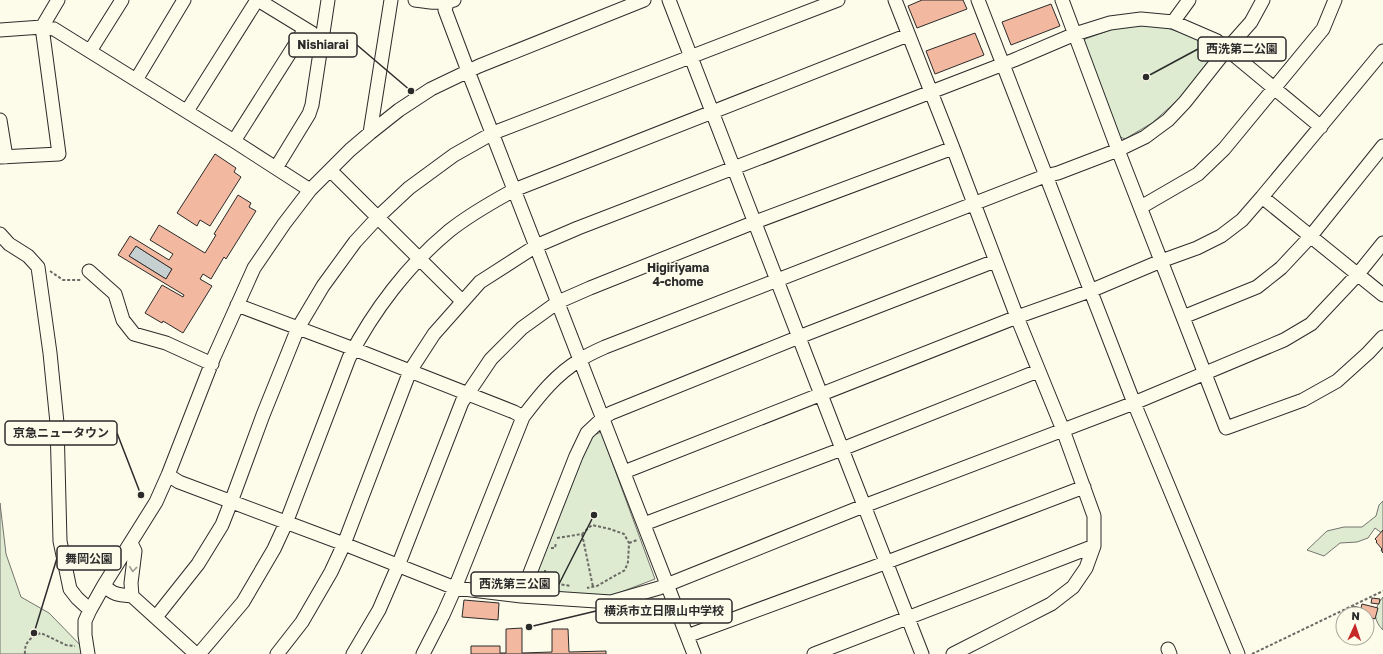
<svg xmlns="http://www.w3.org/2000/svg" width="1383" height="654" font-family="'Golos Text','Noto Sans JP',sans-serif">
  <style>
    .green { fill: #deebd1; stroke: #74746e }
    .water { fill: #c7d0d0; stroke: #74746e }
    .building { fill: #f2b8a0; stroke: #2b2b2b; fill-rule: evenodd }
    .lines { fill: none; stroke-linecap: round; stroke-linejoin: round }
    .minor-casing { stroke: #2b2b2b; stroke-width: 15 }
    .path { stroke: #6a6964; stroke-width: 2; stroke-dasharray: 3 2; stroke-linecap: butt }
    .minor { stroke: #fdfbea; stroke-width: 13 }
    .oneway { stroke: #9e9d94 }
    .labels { text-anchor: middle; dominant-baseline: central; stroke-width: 3; stroke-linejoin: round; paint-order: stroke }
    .neighbourhood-label { font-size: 12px; font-weight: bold; fill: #2b2b2b; stroke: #fdfbea }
    .leader { fill: none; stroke: #2b2b2b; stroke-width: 1.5 }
    .callout-dot { fill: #2b2b2b; stroke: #fdfbea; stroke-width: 1.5 }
    .callout { fill: #fdfbea; stroke: #2b2b2b; stroke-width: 1.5 }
    .callout-label { font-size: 12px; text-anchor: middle; font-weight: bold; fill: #2b2b2b }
  </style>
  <rect width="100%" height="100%" fill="#fdfbea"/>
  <!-- green -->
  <path class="green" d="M1142,25l25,3 25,8 23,13 1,6 -37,44 -27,24 -27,16 -7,-3 -36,-91 3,-6 28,-10z
    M601,432l54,147 -47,18 -78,-7 -2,-4 54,-135 10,-15z
    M1383,501v33l-8,-6 -7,10 -11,4 -17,1 -16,13 -17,-6 20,-19 17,-4h18l14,-11 3,-11z
    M0,503l6,51 15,43 28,16 40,41h-89z
    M1383,597v33c-11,-11 -9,-22 0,-33z"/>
  <!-- water -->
  <path class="water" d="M136,246l36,23 -6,10 -37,-23z"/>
  <!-- building -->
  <path class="building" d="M922,0h41l4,9 -50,19 -9,-22z
    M1051,4l9,22 -49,19 -9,-23z
    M975,33l9,22 -49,19 -9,-23z
    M215,154l21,14 -2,4 7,5 -31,49 -10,-6 -3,6 -20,-13z
    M238,195l13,8 -2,4 7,4 -30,48 -2,-2 -13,22 -8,-5 -3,5 12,7 -29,47 -20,-12 -1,2 -17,-10 17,-28 21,12 1,-2 -66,-40 12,-19 39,24 4,-6 -23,-14 9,-15 46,28 11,-18 -2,-1zM136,246l36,23 -6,10 -37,-23z
    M1383,530v23l-2,-3 1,-1 -6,-7 1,-1 -2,-2z
    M1372,598l8,1 -1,5 -8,-1z
    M464,600l35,3 -1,17 -36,-3z
    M1362,604l16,4 -3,11 -8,-3v-2h-9l-7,-2 2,-6 8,2z
    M522,628v25l30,-1v-23h16l1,23 37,-1v3h-135v-8h29v7h6v-24z"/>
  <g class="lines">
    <defs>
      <path id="minor" d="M258,0l54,33
        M415,0c14,2 26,4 39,0
        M448,0l-3,10 23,61 226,583
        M669,0l173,449 80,205
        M895,0l58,148 64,169 46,113 31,86v30l-8,22 -13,19 -22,17 -98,50
        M978,0l156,403 104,251
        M1062,0l56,150 108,278 77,-28 34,-19 31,-28 15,-16
        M1173,22l16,-22
        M0,30l42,-3 12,2 180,112 76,49
        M90,51l32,-51
        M136,80l48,-80
        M187,111l70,-111
        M0,120l6,37
        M370,133l21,-133
        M234,141l71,-112
        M0,157l59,-3 -17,-127 16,-27
        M276,168l33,-54 3,-9 16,-105
        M330,170l132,131
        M1262,197l121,98
        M1141,207l57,-33 26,-25 99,-120 12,-29
        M0,234l9,10 19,12 10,11 12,86 7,70 3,118 10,48 7,9 13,12
        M89,271l26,23 8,26 11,14 32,9 46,21
        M237,305l117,44 160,63 9,5
        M1183,317l74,-30 24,-19 29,-31 73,-91
        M624,472l393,-155 73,-26 71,-30 36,-13 24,-12 21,-16 20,-23 121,-146
        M168,475l11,7 165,62 111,44 66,8 90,6 48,-14 197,-79 278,-106 150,-63 27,-16 47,-50 25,-31
        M644,524l198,-75 196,-78
        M131,543l4,8 -4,32 1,13
        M104,585c9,10 15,10 28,11l64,58
        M521,596l55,-140 11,-23 16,-15 8,-5 198,-80 186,-72
        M156,617l42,-53 24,-39 9,-23 32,-87 35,-87 25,-42 32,-44 23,-25 31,-29 45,-33 39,-22 345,-133
        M687,636l187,-69 210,-80
        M1168,649l2,5
        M88,654l-3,-19v-14l5,-11 14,-25 52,-83 12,-27 46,-118 40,-89 30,-44 26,-34 40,-40 20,-17 29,-23 32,-21 48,-23 165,-66
        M199,654l44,-52 31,-53 12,-26 63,-165c24,-47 59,-93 100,-127 20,-16 43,-29 65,-41l394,-155
        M277,654l25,-32 29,-50 13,-28 66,-173 24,-37 46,-52 56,-36 42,-18 436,-168 61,-26 35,-11 31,-4 32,3 44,19 104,86
        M353,654l26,-44 19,-44 64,-164 29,-43 31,-31 36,-26 32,-14 165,-66 198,-74
        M423,654l20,-39 12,-27 68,-171c16,-21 33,-43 57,-57 7,-5 16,-9 25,-13l440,-171 13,-3 60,-23 27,-13 23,-17 17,-18 42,-53 24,-27 12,-22
        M814,654l280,-108"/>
    </defs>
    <!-- minor casing -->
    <use href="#minor" class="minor-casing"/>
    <!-- path -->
    <path class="path" d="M50,271l13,9h18
      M582,534l11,53
      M557,538l25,-4 10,-9 18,4 14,5 5,9 -1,19 -3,8 -28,16 -10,2
      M629,543l8,-3
      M551,548h4l1,-6
      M545,570v4l7,9 19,3
      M25,654c-1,-12 6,-17 16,-21l25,12 9,1
      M1252,654l131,-63"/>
    <!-- minor -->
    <use href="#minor" class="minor"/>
  </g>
  <!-- one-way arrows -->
  <defs><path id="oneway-chevron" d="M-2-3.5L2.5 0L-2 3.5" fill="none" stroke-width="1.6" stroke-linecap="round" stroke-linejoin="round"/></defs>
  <use class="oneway" href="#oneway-chevron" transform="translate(133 569) rotate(96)"/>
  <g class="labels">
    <!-- neighbourhood labels -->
    <g class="neighbourhood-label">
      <text x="678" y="267">Higiriyama<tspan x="678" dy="14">4-chome</tspan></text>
    </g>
  </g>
  <!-- callouts -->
  <path class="leader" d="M411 91L357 45M1146 77L1198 49M141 495L117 433M34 633L57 558M594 515L559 584M529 627L596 611"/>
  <g class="callout-dot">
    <circle cx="411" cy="91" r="4"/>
    <circle cx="1146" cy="77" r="4"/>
    <circle cx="141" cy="495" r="4"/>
    <circle cx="34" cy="633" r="4"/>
    <circle cx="594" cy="515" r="4"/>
    <circle cx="529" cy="627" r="4"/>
  </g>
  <g class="callout">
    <rect x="289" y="33" width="68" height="24" rx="4"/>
    <rect x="1198" y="37" width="88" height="24" rx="4"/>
    <rect x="5" y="421" width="112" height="24" rx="4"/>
    <rect x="57" y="546" width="64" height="24" rx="4"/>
    <rect x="471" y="572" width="88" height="24" rx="4"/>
    <rect x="596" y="599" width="136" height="24" rx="4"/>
  </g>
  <g class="callout-label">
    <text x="323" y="49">Nishiarai</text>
    <text x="1242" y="53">西洗第二公園</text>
    <text x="61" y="437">京急ニュータウン</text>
    <text x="89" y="563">舞岡公園</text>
    <text x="515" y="588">西洗第三公園</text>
    <text x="664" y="615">横浜市立日限山中学校</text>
  </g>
  <!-- north arrow -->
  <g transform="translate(1355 626) rotate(3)"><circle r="19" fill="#fdfbea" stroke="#a9a89e"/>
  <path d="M0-3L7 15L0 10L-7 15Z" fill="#c62828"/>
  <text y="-6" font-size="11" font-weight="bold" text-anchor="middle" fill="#2b2b2b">N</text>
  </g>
</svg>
